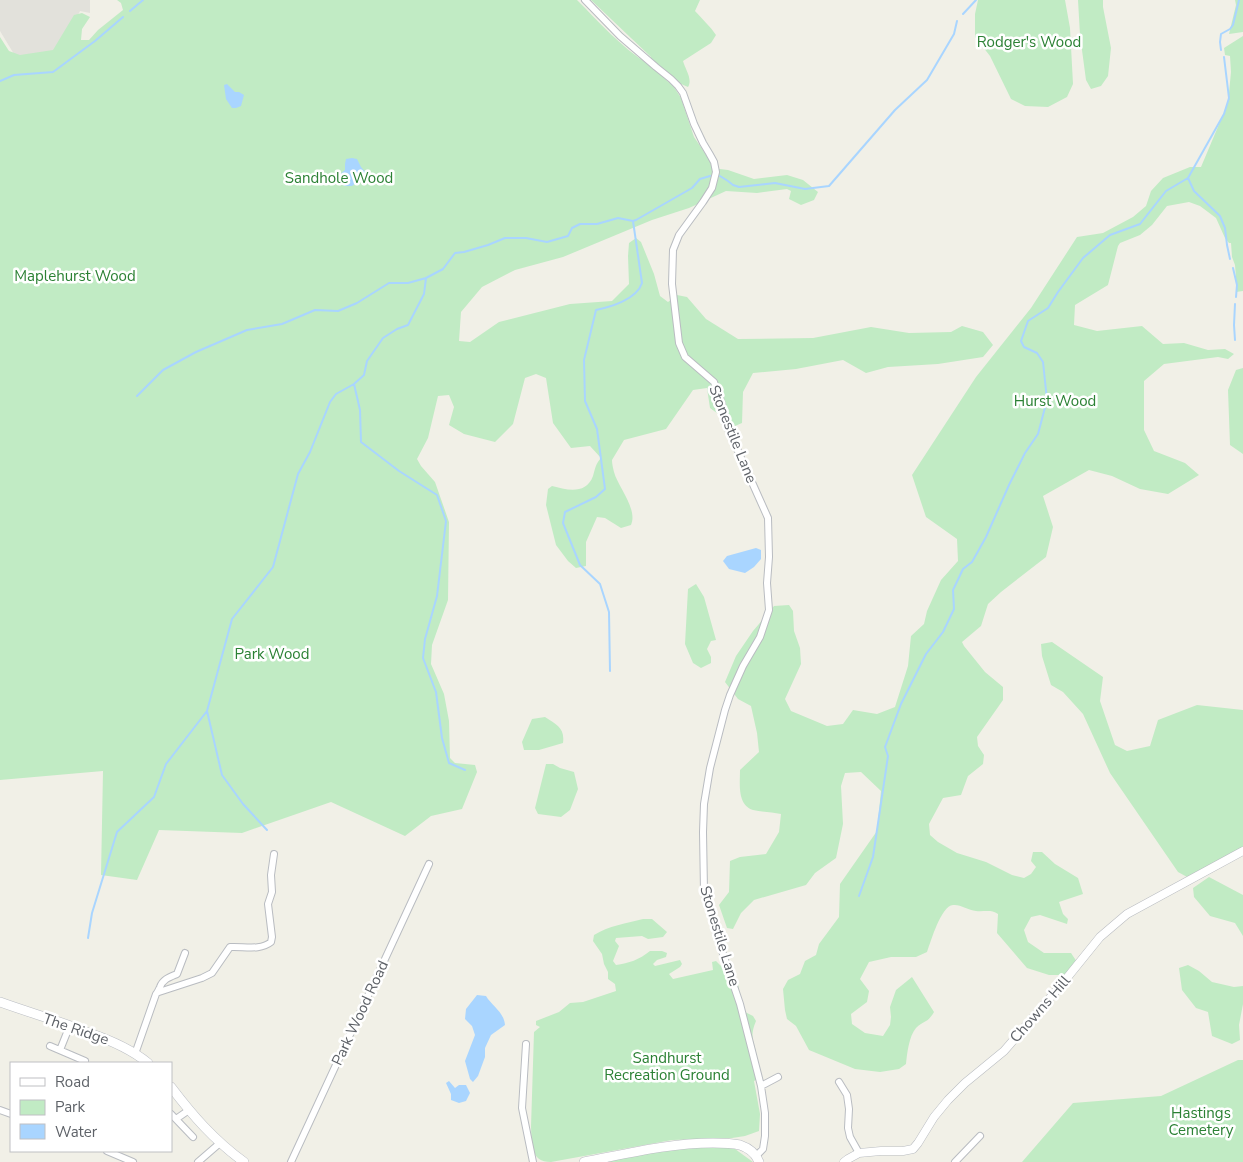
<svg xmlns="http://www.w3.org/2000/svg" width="1243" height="1162" font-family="'Nunito Sans',sans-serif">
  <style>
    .industrial { fill: #e2e1db }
    .green { fill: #c1ebc4 }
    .water { fill: #a9d5ff }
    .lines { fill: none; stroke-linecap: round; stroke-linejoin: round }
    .stream { stroke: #a9d5ff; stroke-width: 2 }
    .minor-casing { stroke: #b9bcc1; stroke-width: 8 }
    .tertiary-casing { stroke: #b9bcc1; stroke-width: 9 }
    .secondary-casing { stroke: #babdc3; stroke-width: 10 }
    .minor { stroke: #fff; stroke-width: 6 }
    .tertiary { stroke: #fff; stroke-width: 8 }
    .secondary { stroke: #fff; stroke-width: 9 }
    .labels { text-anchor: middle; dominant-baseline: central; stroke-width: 5; stroke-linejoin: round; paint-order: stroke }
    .park-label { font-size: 15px; fill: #2b8134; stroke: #fff }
    .street-label { font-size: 15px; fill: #5e6268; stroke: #fff }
  </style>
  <rect width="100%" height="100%" fill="#f1f0e7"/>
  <!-- industrial -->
  <path class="industrial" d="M0,0h90v13l-10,-2 -21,41 -42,7 -17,-28z"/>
  <!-- green -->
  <path class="green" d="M117,0h460c22,22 44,47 71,64l3,-7 -60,-57h109l-5,11c7,8 15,15 21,24l-5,8 -28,18c2,8 10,18 5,26l-7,-3 -11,-10 -6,4 10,9 7,11 13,39 15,22 3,9 16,2 26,9 33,-4 16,5 15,12 -4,8 -13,5 -12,-6 2,-8 -4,-2 -30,4 -31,-2 -37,17 -37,12 -89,37 -48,13 -33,17 -21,25 -2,29 11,1 29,-20 71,-18 42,-3 17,-17 -1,-28 1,-13 7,-5 5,4 13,32 6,22 8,6 9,-7 10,2 19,22 32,20 75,-1 58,-11 38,6 42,-1 11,-6 21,6 10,13 -10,12 -45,7 -50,3 -22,6 -23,-13 -47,9 -43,4 -10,19 -1,31 -7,3 -25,-18 -3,-20 -14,2 -27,39 -42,11 -12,20c0,4 1,8 2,12 4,15 24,37 17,53l-10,3 -16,-10 -8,-1 -11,25v24l-10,2 -8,-7 -12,-16 -10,-40 2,-16 4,-3c15,4 34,9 41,-10 2,-7 3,-13 8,-18l-11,-12 -19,2 -18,-25 -7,-45 -10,-4 -11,4 -12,46 -18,18 -31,-8 -15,-9 5,-18 -5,-12 -11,1 -10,42 -11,21 4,7 14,16 14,40 -1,78 -16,45 -1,19 13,30 5,27 1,37 5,5 20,2 2,7 -15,37 -31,7 -26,20 -74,-34 -89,31 -83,-3 -22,50 -36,-5 2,-104 -103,9v-743l9,14 11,4 33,-5 21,-35 8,-2 8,4 -8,12 -1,11h8l9,-10 25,-20 -2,-7z
    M978,0h87l5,28 3,56 -6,13 -19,10 -23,-1 -14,-7 -21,-43 -15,-19v-23z
    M1078,0h25v7l8,41 -3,28 -7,10 -10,3 -5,-9 -6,-45z
    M1235,0h8v32l-14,2 7,-29z
    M1243,36v255l-7,1v-15l-1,-12 -3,-8 -1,-14h-2l-4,-5 -9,-20 -16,-12 -11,-4 -22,4 -15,19 -12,10 -20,8 -2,3 -10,39 -33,20 -1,20 23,6 45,-5 21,18 21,-1 24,7 17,-1 9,5 -6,5 -10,-2 -54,7 -20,17v49l10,21 31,12 14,12 -31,19 -28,-5 -28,-13 -23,-6 -46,26 10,31 -7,30 -45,35 -13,12 -7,22 -19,16 2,4 21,26 18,15v13l-26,37 1,9 6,9 -1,9 -15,12 -7,19 -18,3 -14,26 1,11 8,7 19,11 29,9 26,13 12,3 7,-4 5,-7 -5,-6 2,-9h9l13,12 23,14 5,16 -24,8 4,12 5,5 -1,5 -27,-9 -9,2 -7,13 4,12 16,11h27l6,9 -13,13h-15l-22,-7 -30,-35 1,-19c-7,-5 -14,-2 -22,-3 -8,-1 -16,-7 -23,-6 -12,1 -22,36 -26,47l-11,5h-25l-22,5 -9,17 9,12 -2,11 -16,12 1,10 13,9 18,3 7,-11 1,-8 -1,-10 6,-17 16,-13 22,35c-7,12 -10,8 -18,16 -7,8 -9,26 -10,36l-7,5 -19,3 -25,-3 -46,-19 -13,-24 -9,-7 -2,-9 -2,-21 5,-9 12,-6 5,-13 11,-6 3,-11 20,-27 1,-33 37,-53 4,-40 -20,-19 -16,1 -4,13 2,38 -7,34 -21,15 -9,12 -52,15 -13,13 -8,16 -6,-1 -8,-23 10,-13 1,-31 10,-4 26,-3 13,-22 2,-18c-9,-2 -19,-2 -28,-4 -16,-5 -13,-26 -13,-40l19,-18 -2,-19 -6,-27 -13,-7 -13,-17 11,-26 17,-25 21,-25 15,-1 4,6 1,20 6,17 1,16 -16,35 6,12 36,15 16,-2 10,-14 24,4 18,-7 13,-41 3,-30 13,-12 3,-13 14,-31 17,-19 -1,-22 -31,-22 -14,-42 64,-98 55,-69 46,-71 26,-4 30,-16 13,-11 5,-15 12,-13 27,-11h11l27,-64 3,-31 -1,-16 -5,-1 -1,-7z
    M1243,368v86l-13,-9 -2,-55 8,-20z
    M696,584l8,13 12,43 -5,1 -4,8 4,8v6l-10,5 -8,-5 -8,-19 3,-55z
    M1052,642l51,35 -3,24 15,44 12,6 23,-5 8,-26 39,-15 46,5v137l-54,31 -11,-6 -68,-99 -27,-59 -20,-22 -12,-7 -9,-29 -1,-12z
    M545,717c12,8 20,11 18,26l-24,7h-15l-2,-8 10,-23z
    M546,764h7l7,4 14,4 4,17 -8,21 -9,7 -23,-3 -3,-6z
    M1209,877l34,18v41l-8,-13 -25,-7 -16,-19 -1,-9z
    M643,919h9l15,13 -4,5 -15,2 -6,-3 -26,2 -1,3 4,5 -6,15 3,4c13,-2 23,-5 34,-14h12l5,2 -1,4 -9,3 -4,4 2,2 25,-6 2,4 -2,3 -11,7 4,5 40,-9 -1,-8 4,-1 22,22 2,16 5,13 8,4 3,5c-8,19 0,21 1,39 1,6 0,13 -1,20l-2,1 6,33 -1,17 -14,5 -13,2 -60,2 -121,22c-21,0 -19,-18 -20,-35l3,-95 6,-5 -4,-2v-4l23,-9 11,-9 13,-1 33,-11 -1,-7 -7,-5v-7l-4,-8 -2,-10 -9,-13 1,-6c14,-9 33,-12 49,-16z
    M1188,965l11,6 13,11 22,5 9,-1v18l-4,21 1,15 -8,4 -20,-8 -4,-24 -12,-4 -14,-18 -3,-22z
    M1238,1060h5v102h-221l51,-59 88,-7z
    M717,1145l18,4 18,13h-154l64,-14z"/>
  <!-- water -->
  <path class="water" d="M227,84l8,8h4l5,3 -3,11 -5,2h-4l-6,-9 -2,-14z
    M352,158l5,1 4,8 6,7v3l-11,6 -4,3h-7l-7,-5v-5l7,-6v-6l1,-5z
    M756,548l5,2v9l-7,8 -9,6 -16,-4 -6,-8 4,-5z
    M477,995l9,1c6,10 18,16 19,29l-14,10 -6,13v9l-7,19 -5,6 -3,-3 -5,-18 10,-26 -3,-9 -7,-7 1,-10z
    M449,1081l6,7 4,-3h7l4,8 -4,8 -7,2 -8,-3v-6l-5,-11z"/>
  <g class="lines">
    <!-- stream -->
    <path class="stream" d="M130,11l13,-11
      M963,14l13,-14
      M1221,50l-1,-8 1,-8 9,-5 3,-4 6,-25
      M0,81l14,-6 39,-3 42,-31 28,-24
      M720,176l8,5 5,4 6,2 36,-4 30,6 24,-3 66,-76 32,-30 27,-46 3,-13
      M1188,178l6,13 26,25 5,12 2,17 3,14
      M1233,268l4,17 -1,12
      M1235,304l-1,21 1,15
      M354,384l6,26 1,32 38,29 38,24 9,26 -9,75 -12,43 -2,19 13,34 6,46 7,25 16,7
      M137,396l26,-26 33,-18 51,-22 35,-6 33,-14 23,1 19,-8 32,-20h19l18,-5 17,-9 12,-16 9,-1 24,-7 17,-7h21l21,4 21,-6 4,-8 8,-4h17l21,-6 15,3 3,-1 56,-32 8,-9 10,-3
      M610,671l-1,-59 -9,-28 -20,-19 -17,-42 2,-11 31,-15 9,-8 -8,-60 -12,-28 -1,-41 12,-50c15,-3 41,-11 46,-27l-9,-62
      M207,711l15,64 21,29 24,26
      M859,896l14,-39 15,-101 -3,-9 16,-43 25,-50 17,-22 11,-23 -1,-19 10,-21 9,-7 14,-25 23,-52 16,-32 13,-19 9,-34 -4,-38 -6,-9 -13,-6 -3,-6 7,-20 20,-13 10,-16 25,-34 27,-23 30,-11 26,-33 22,-13 36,-64 5,-16 -5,-41
      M88,938l4,-25 25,-81 37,-35 12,-33 41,-53 25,-92 41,-52 25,-93 12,-22 20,-50 6,-8 18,-10 10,-9 3,-14 16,-23 14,-9 11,-4 16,-31 2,-16"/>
    <defs>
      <path id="minor" d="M585,0l35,36 36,31 15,12 7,7 5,7 11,31 9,19 6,10 5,9 2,10 -4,16 -9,14 -24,33 -6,15 -1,34 7,59 6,14 29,25 8,22 3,18 43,96 1,39 -2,26 2,27 -9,27 -17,29 -13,29 -5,15 -15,58 -6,36 -1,28 1,59 15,51 21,62 21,82 4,27v23l-2,13 -7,7
        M159,992l43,-14 10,-5 18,-26c13,-1 30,4 41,-5l1,-5 -4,-33 4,-12 -1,-17 3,-21
        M526,1044l-4,64 11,54
        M50,1046l35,15
        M60,1050l10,-25
        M135,1054l21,-60c2,-2 3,-5 4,-7 3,-8 10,-10 17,-13l8,-21
        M839,1082l8,13 2,14 -1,19 2,9 9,16
        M761,1086l17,-9
        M0,1110l11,4
        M171,1114l22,23
        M176,1119l13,-9
        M107,1151l26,11
        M198,1162l22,-19
        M291,1162l138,-298
        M955,1162l25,-26"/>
      <path id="tertiary" d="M844,1162l4,-3 11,-6 22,-2h22l10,-2 5,-6 16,-26 14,-17 17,-17 39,-32 58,-67 38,-47 27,-23 116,-63"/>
      <path id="secondary" d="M0,1002c30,11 60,19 89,31 21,7 42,16 59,30
        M171,1087c22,29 43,53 73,75
        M584,1162c42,-8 85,-19 129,-19 9,0 18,0 27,2 9,3 16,9 19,17"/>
    </defs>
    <!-- minor casing -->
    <use href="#minor" class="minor-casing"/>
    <!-- tertiary casing -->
    <use href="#tertiary" class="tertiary-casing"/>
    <!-- secondary casing -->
    <use href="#secondary" class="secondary-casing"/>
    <!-- minor -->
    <use href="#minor" class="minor"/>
    <!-- tertiary -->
    <use href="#tertiary" class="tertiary"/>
    <!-- secondary -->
    <use href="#secondary" class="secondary"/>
  </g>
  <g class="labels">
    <!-- park labels -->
    <g class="park-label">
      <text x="1029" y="42">Rodger's Wood</text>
      <text x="339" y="178">Sandhole Wood</text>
      <text x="75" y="276">Maplehurst Wood</text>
      <text x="1055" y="401">Hurst Wood</text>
      <text x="272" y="654">Park Wood</text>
      <text x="667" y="1058">Sandhurst<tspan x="667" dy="17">Recreation Ground</tspan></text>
      <text x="1201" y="1113">Hastings<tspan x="1201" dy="17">Cemetery</tspan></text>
    </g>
    <!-- street labels -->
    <g class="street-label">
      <text transform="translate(733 434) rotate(68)">Stonestile Lane</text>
      <text transform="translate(720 936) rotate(73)">Stonestile Lane</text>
      <text transform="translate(1040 1009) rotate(-49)">Chowns Hill</text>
      <text transform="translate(360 1013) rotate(-65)">Park Wood Road</text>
      <text transform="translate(76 1029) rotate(19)">The Ridge</text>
    </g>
  </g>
  <!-- legend -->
  <rect x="10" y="1062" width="162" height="90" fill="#ffffff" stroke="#bfc0c3"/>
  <rect x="20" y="1078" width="25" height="8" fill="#ffffff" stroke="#bfc0c3"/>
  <text x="55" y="1087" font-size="15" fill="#5e6268">Road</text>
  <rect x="20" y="1100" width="25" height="15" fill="#c1ebc4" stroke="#bfc0c3"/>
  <text x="55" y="1112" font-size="15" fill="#5e6268">Park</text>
  <rect x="20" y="1124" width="25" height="15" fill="#a9d5ff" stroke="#bfc0c3"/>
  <text x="55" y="1137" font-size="15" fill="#5e6268">Water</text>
</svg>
